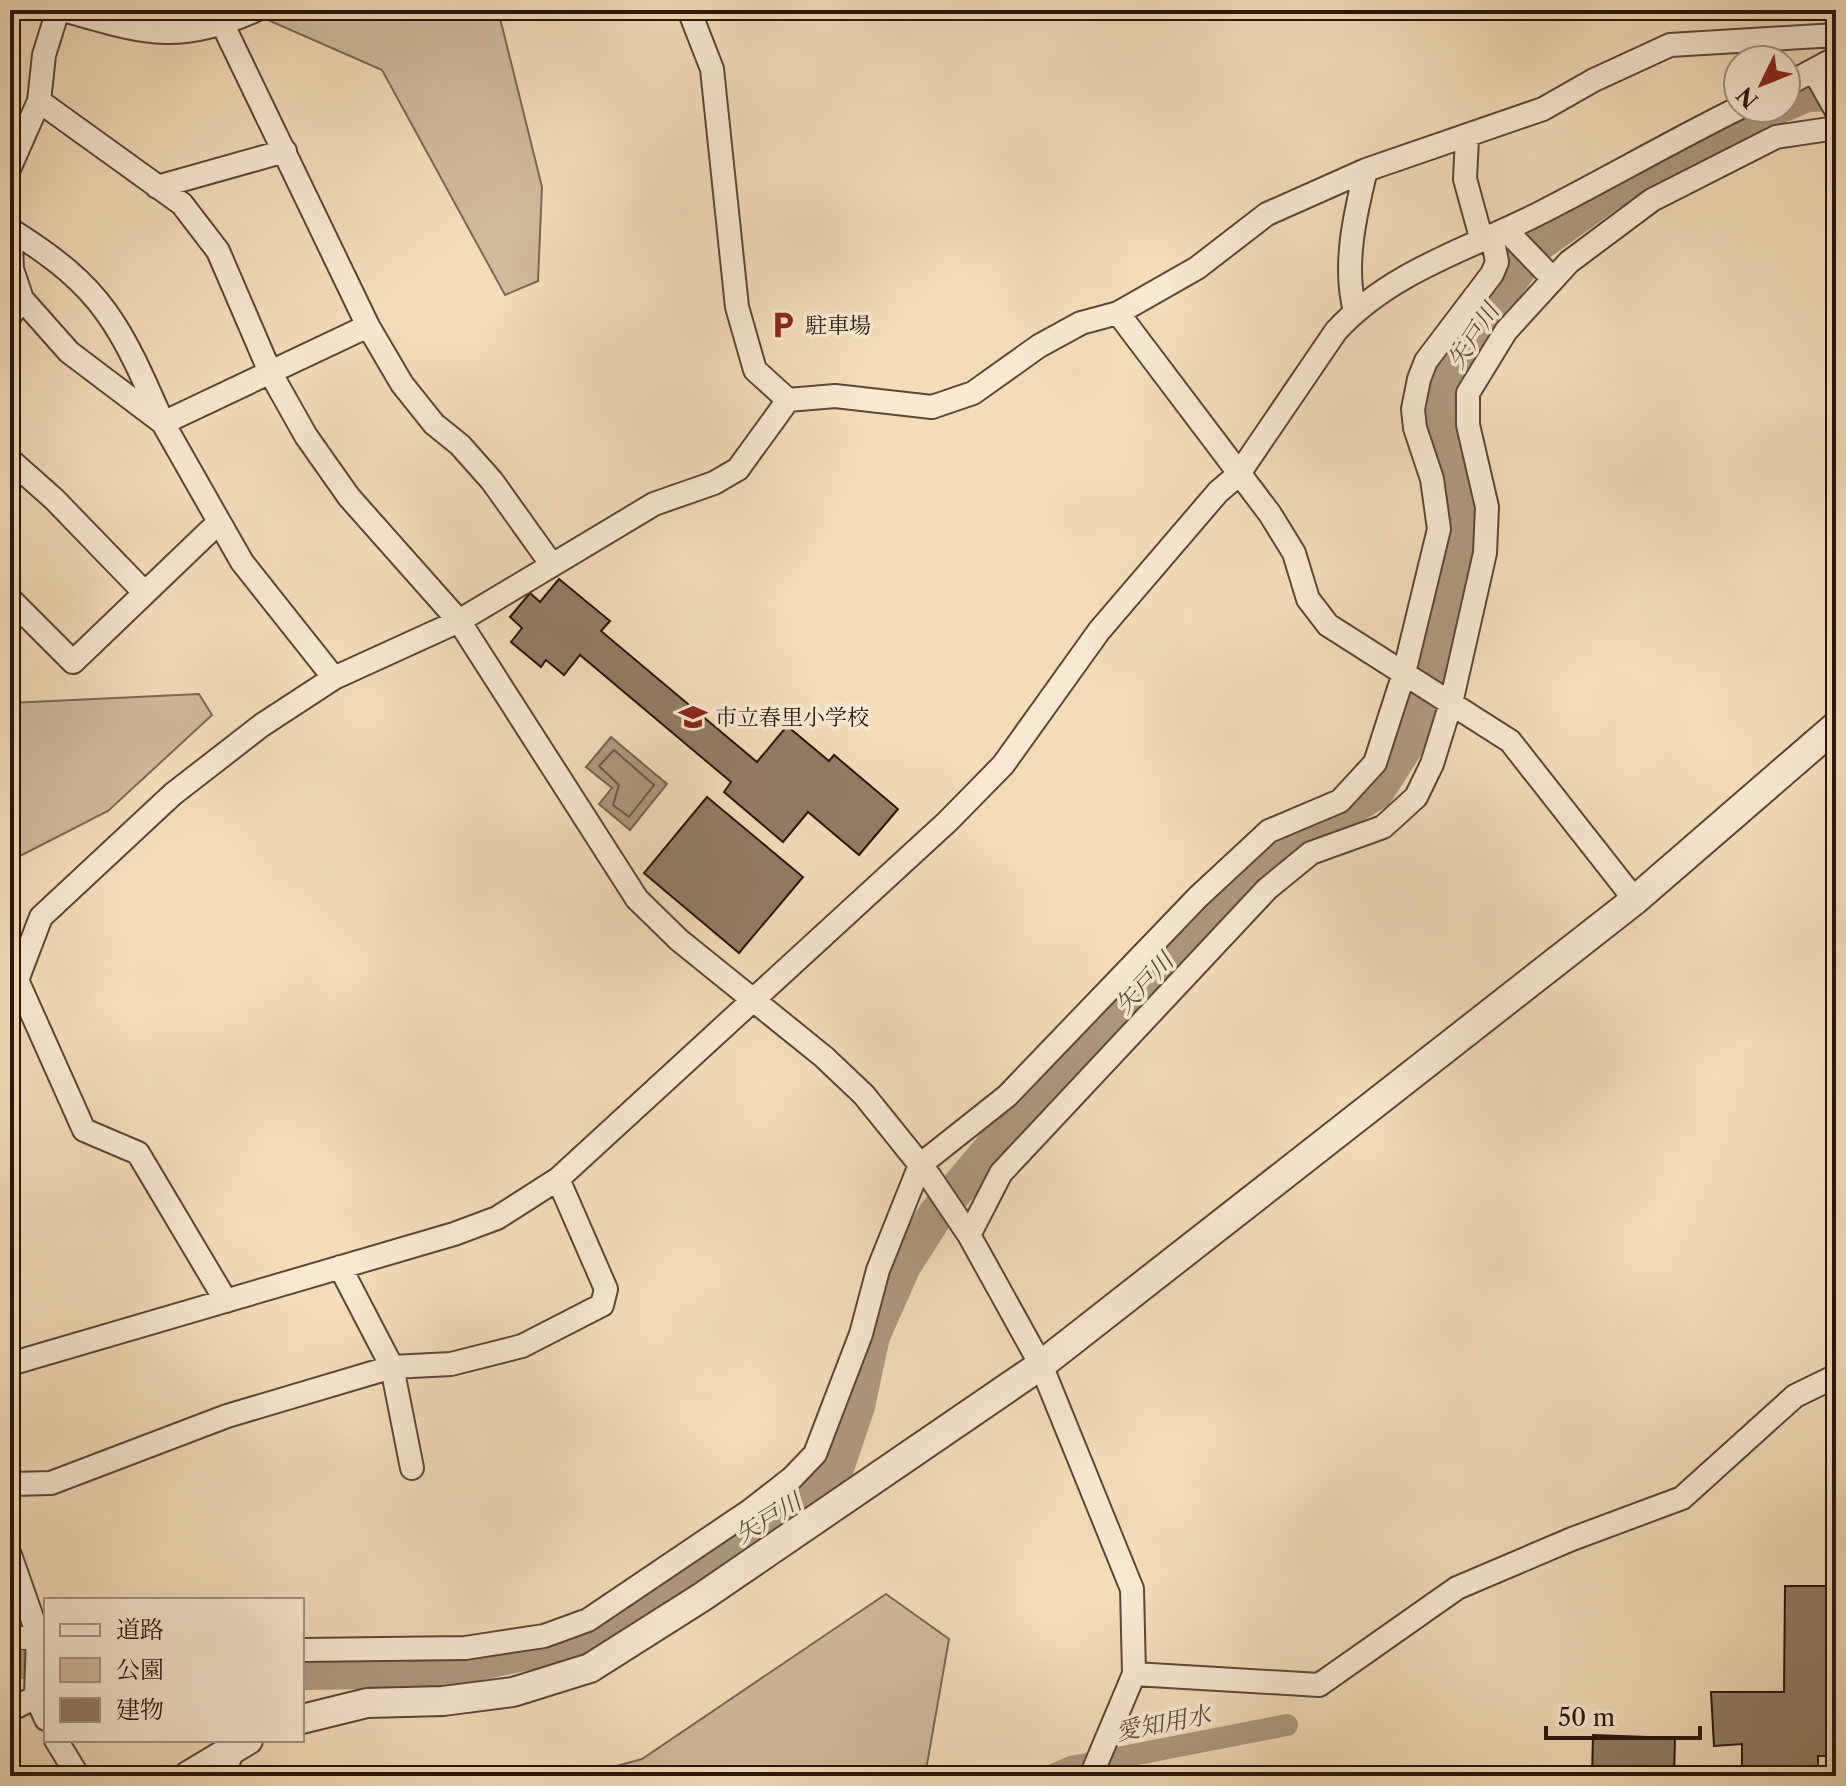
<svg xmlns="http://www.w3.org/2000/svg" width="1846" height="1786" font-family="'Libre Caslon Text','Noto Serif JP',serif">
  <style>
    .green { fill: #d0bb9c; stroke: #7c6854; stroke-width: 2 }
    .water { fill: #ae997f; stroke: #786451; stroke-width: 2 }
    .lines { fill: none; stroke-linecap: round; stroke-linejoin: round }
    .shore { stroke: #6b5746; stroke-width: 2 }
    .canal { stroke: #ae997f; stroke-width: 22 }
    .river { stroke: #ae997f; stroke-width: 36 }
    .building { fill: #927d66; stroke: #28150d; stroke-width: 2 }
    .service-casing { stroke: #5b4738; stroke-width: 15 }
    .minor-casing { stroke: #5b4738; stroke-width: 26 }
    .tertiary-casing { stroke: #5b4738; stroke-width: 32 }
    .service { stroke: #f7e9d2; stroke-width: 11 }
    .minor { stroke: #f7e9d2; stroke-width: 22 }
    .tertiary { stroke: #f7e9d2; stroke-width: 28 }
    .labels { text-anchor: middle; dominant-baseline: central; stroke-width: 7; stroke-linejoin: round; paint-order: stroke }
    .poi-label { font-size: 22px; fill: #28150d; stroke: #f7e9d2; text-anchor: start }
    .water-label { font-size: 24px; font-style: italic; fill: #5e4a3b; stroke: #f7e9d2 }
  </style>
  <rect width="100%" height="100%" fill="#f3ddb9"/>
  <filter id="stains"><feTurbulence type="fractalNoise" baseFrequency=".0025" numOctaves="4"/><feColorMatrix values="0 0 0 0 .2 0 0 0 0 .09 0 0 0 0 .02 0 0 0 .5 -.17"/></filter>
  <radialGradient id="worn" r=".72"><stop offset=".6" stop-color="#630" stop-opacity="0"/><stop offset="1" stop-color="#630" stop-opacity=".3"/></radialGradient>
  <!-- green -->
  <path class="green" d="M245,10h253l44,177 -4,94 -33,14 -123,-225z
    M199,694l13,21 -104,96 -98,50v-158z
    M886,1594l63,45 -24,137h-345l62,-17z"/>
  <!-- water -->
  <path class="water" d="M611,737l56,47 -37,46 -31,-26 13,-16 -26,-21z"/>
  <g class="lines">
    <!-- shore -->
    <path class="shore" d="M614,750l40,35 -25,32 -16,-12 6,-20 -20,-19z"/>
    <!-- canal -->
    <path class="canal" d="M1050,1776l21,-9 216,-42"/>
    <!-- river -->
    <path class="river" d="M1786,103l20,-9 30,-1
      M10,1660l36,3
      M302,1672l143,-2 111,-24 57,-19 121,-90 98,-57 25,-74 15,-70 31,-70 33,-52 82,-97 258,-274 59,-26 41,-25 43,-67 47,-213 -20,-64 -8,-43 15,-46 82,-113 74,-53 88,-50 78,-35"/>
  </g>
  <!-- building -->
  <path class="building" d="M559,579l51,42 -9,10 156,131 30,-36 42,35 5,-6 64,54 -39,46 -51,-43 -25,30 -59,-50 7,-10 -151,-127 -16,20 -18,-15 -5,7 -30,-25 11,-14 -12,-11 20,-24 10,9z
    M707,797l96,80 -64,76 -95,-80z
    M1785,1586h51v170h-18v20h-76v-32l-28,2 -3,-54h73z
    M1593,1735l82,3 -1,38h-82z"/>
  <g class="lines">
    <defs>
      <path id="service" d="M228,1776l11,-25"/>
      <path id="minor" d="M63,10c79,22 114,36 193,0
        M689,10l23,59 25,238 18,63 33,30
        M223,25l145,301 34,58 32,40 26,21 32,36 60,84
        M1814,71l22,39
        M1786,85l50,-27
        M39,101l143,103 36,47 52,121 36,64 43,61 110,124 178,278 42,41 145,117 40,38 66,82 39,58 72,130 91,224 2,85 -43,102
        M1467,138l-2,41 17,62
        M10,167l29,-66 5,-46 14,-45
        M157,187l128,-36
        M10,227l2,42 10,30 -12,17
        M11,230c93,58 109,95 152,193l205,-97
        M1506,230l46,48
        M22,299l47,53 94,71 79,139 92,116
        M1355,311c-12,-45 0,-97 11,-141
        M1118,313l152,201 24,39 14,46 20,26 182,116 125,159
        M10,460l44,39 89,92
        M10,599l63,63 145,-139
        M17,980l67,150 54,23 88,148
        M10,985l7,-5 24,-63 132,-123 89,-69 72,-47 125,-57 195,-117 60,-21 24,-14 50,-69 47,-4 97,11 41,-14 66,-47 42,-23 37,-10 79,-45 70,-54 99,-44 177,-61 51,-29 76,-35 166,-10
        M969,1235l32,-62 266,-284 44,-36 72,-26 33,-30 16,-33 19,-61 34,-150 2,-46 -19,-82v-32l38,-62 63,-69 83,-62 124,-63 60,-9
        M340,1267l52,100 20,101
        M10,1364l444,-130 43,-16 61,-39 389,-357 56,-57 96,-134 119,-139 20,-17 98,-144c55,-60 133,-82 204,-118 67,-34 132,-72 199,-105
        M13,1484l38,-1 176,-67 165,-49 59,-3 71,-18 80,-41 4,-16 -48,-110
        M10,1555l28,80 -2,62 10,22
        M10,1638l36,-2
        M302,1650l163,-2 79,-12 44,-16 163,-110 41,-32 23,-24 46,-120 17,-64 42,-105 87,-69 191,-199 71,-66 71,-30 35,-38 29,-90 35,-144 -7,-50 -17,-51 -2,-19 6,-30 7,-18 66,-87 5,-12 -5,-26
        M1134,1674l185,11 138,-97 115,-49 110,-41 113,-102 41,-20
        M10,1710l26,-13
        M56,1740l22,36"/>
      <path id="tertiary" d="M302,1719l65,-16 76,-2 70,-9 77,-24 112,-71 339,-232 594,-465 201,-174
        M188,1776l60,-36"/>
    </defs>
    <!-- service casing -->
    <use href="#service" class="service-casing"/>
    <!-- minor casing -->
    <use href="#minor" class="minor-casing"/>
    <!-- tertiary casing -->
    <use href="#tertiary" class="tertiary-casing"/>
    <!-- service -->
    <use href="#service" class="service"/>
    <!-- minor -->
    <use href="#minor" class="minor"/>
    <!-- tertiary -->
    <use href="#tertiary" class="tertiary"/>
  </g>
  <!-- icons -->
  <defs>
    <symbol id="parking-bare" viewBox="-9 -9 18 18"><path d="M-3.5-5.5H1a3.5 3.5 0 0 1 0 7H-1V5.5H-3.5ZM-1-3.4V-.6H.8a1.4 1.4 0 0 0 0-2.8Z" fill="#8f2418" stroke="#f7e9d2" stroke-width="2.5" paint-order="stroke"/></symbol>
    <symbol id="school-bare" viewBox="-9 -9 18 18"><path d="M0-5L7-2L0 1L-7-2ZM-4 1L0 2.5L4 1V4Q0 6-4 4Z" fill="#8f2418" stroke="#f7e9d2" stroke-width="2.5" paint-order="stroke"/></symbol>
  </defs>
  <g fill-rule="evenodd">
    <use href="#parking-bare" x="763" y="305" width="40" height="40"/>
    <use href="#school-bare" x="673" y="697" width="40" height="40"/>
  </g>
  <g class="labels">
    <!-- poi labels -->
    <g class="poi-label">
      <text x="805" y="325">駐車場</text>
      <text x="715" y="717">市立春里小学校</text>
    </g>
    <!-- water labels -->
    <g class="water-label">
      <text transform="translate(1473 336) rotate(-57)">矢戸川</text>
      <text transform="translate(1144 983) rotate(-47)">矢戸川</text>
      <text transform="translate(768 1518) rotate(-31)">矢戸川</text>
      <text transform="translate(1163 1723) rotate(-11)">愛知用水</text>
    </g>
  </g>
  <!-- margin -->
  <rect width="1846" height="1786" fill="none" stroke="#f3ddb9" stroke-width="40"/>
  <rect x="12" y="12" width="1822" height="1762" fill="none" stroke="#28150d" stroke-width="4"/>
  <rect x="20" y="20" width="1806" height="1746" fill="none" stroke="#28150d" stroke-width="2"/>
  <!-- legend -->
  <rect x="44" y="1598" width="260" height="144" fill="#f7e9d2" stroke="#a49483" stroke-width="2"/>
  <rect x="60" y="1624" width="40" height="12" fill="#f7e9d2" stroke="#a49483" stroke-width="2"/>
  <text x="116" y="1638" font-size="24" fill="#28150d">道路</text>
  <rect x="60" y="1658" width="40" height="24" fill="#d0bb9c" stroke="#a49483" stroke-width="2"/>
  <text x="116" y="1678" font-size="24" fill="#28150d">公園</text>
  <rect x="60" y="1698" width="40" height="24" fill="#927d66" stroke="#a49483" stroke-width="2"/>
  <text x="116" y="1718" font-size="24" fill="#28150d">建物</text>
  <!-- north arrow -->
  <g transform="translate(1762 84) rotate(227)"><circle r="38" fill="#f7e9d2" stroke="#a49483" stroke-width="2"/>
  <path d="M0-6L14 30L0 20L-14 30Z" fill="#8f2418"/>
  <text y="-12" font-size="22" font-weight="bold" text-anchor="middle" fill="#28150d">N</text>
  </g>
  <!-- scale -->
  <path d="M1546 1726v12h154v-12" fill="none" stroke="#28150d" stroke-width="4"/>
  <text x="1558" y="1726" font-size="24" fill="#28150d" stroke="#f7e9d2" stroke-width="6" paint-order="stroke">50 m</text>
  <rect width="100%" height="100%" filter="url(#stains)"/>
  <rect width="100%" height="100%" fill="url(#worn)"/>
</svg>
